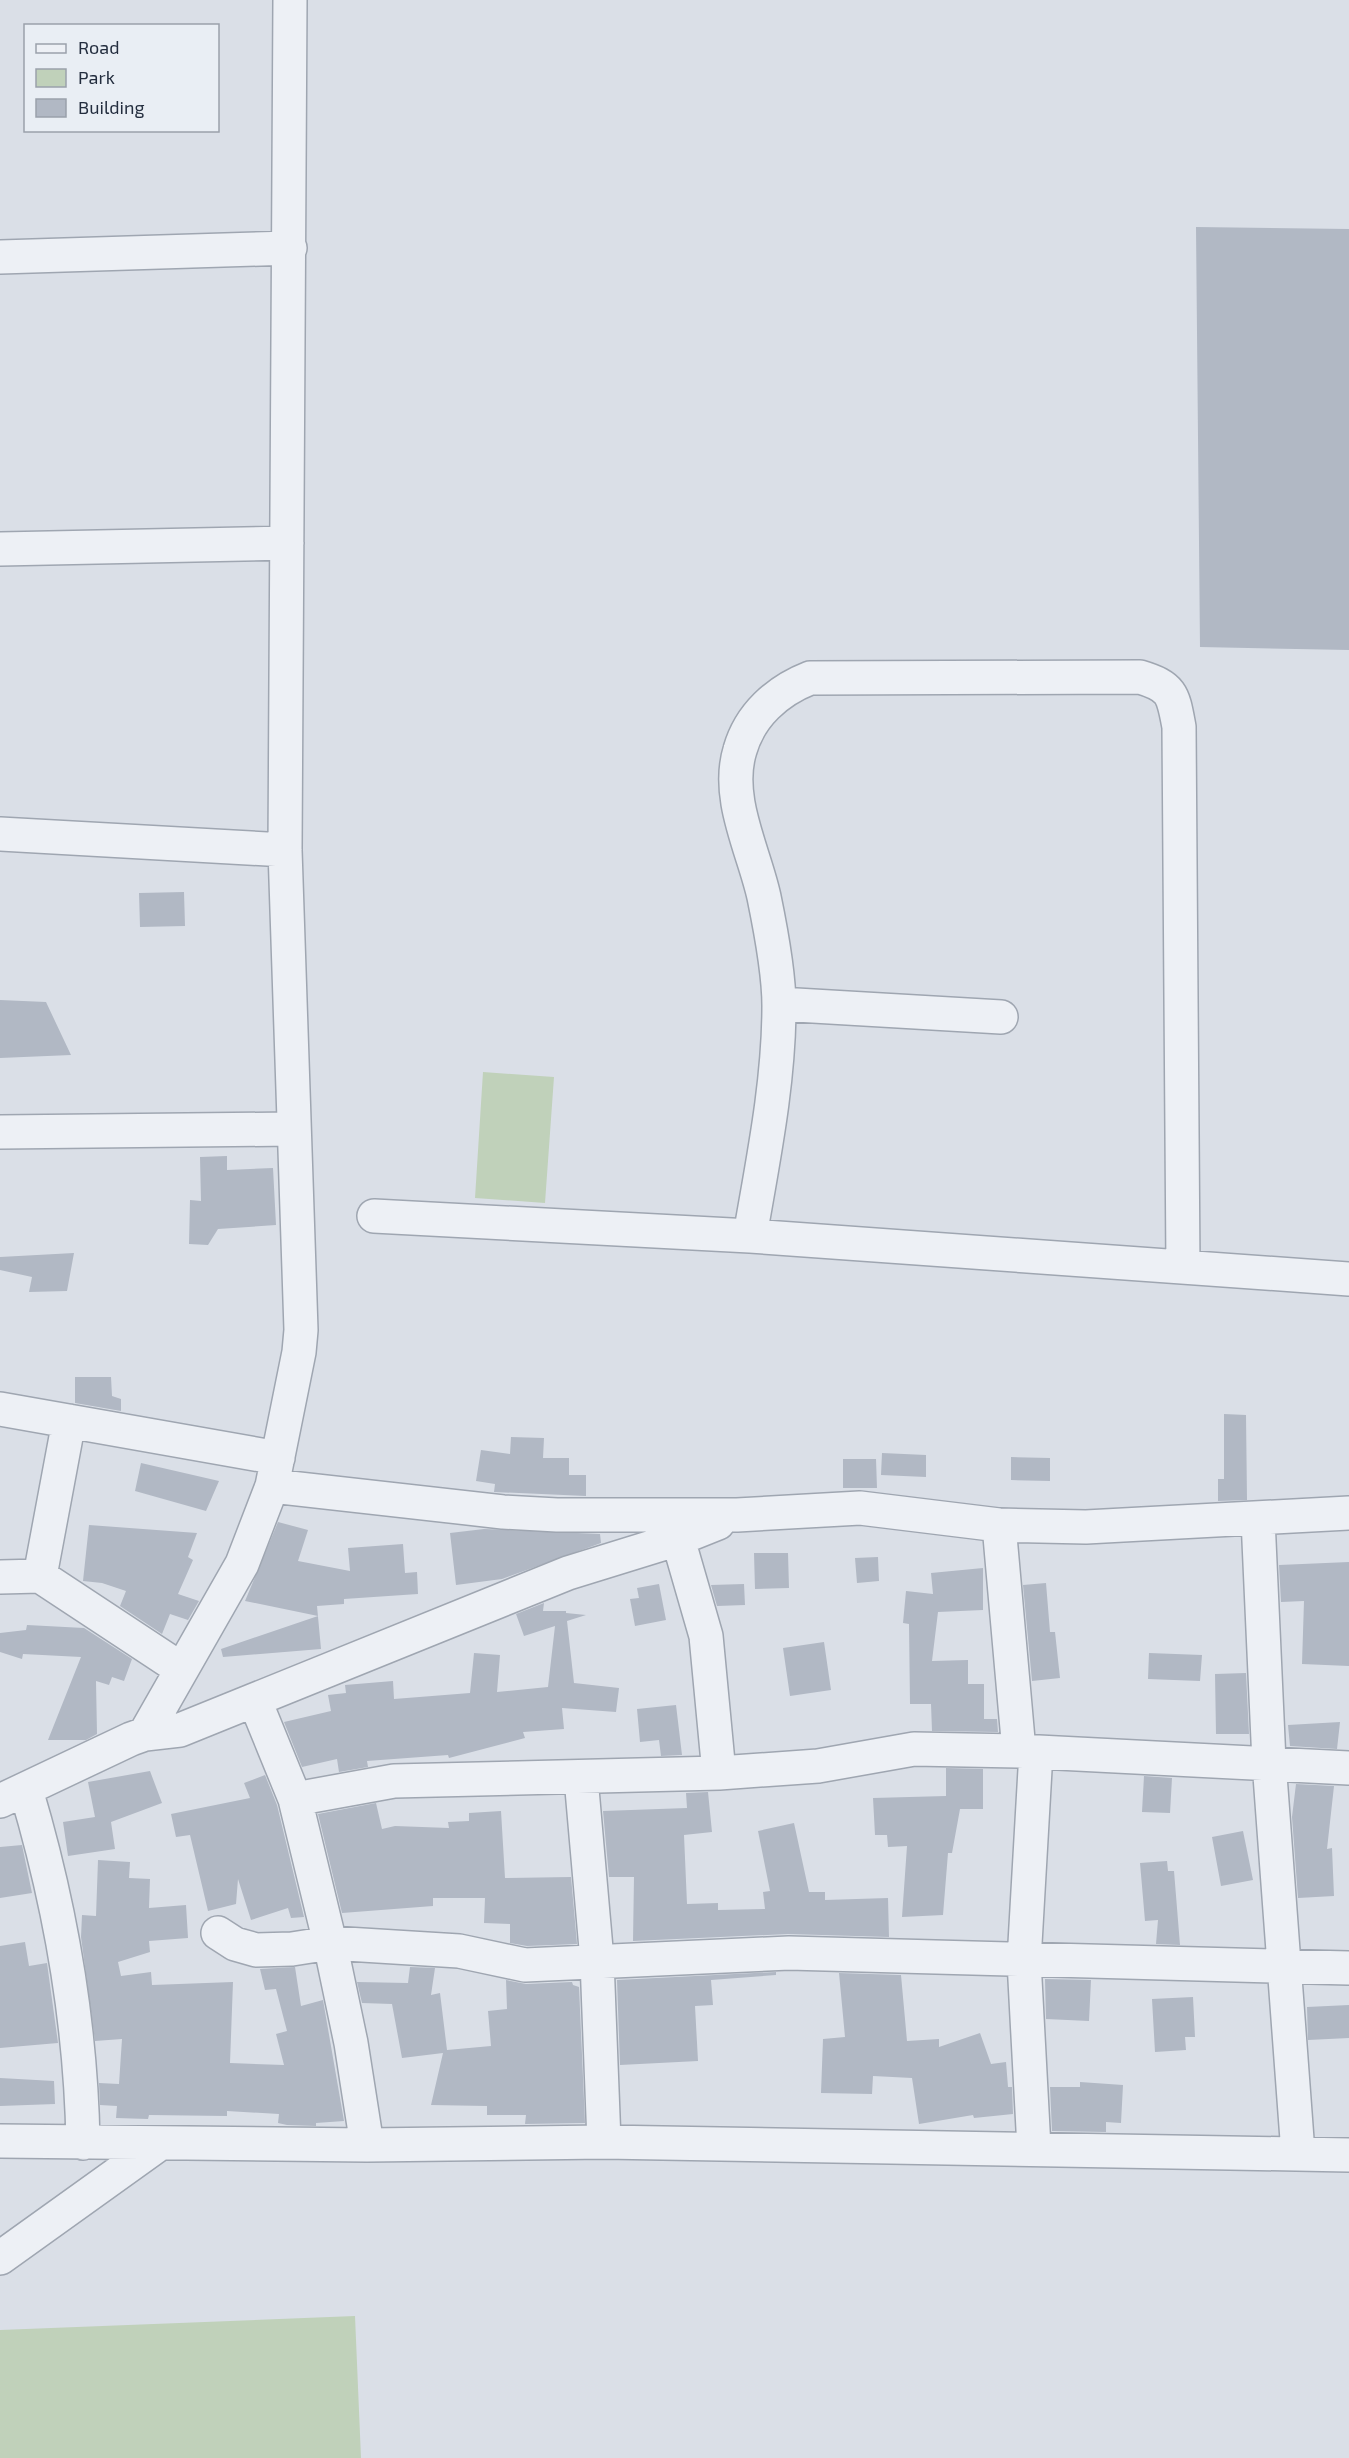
<svg xmlns="http://www.w3.org/2000/svg" width="1349" height="2458" font-family="'Exo 2',sans-serif">
  <style>
    .green { fill: #c0d1ba }
    .building { fill: #b1b8c4 }
    .lines { fill: none; stroke-linecap: round; stroke-linejoin: round }
    .street-casing { stroke: #9fa6b1; stroke-width: 36 }
    .street { stroke: #edf0f5; stroke-width: 33 }
  </style>
  <rect width="100%" height="100%" fill="#dadfe7"/>
  <!-- green -->
  <path class="green" d="M483,1072l71,5 -9,126 -70,-5z
    M355,2316l6,142h-361v-128z"/>
  <!-- building -->
  <path class="building" d="M1196,227l153,2v421l-149,-3z
    M184,892l1,34 -45,1 -1,-34z
    M0,1000l46,2 25,53 -71,3z
    M227,1156v14l46,-2 3,57 -58,4 -10,16 -19,-1 1,-44 11,1 -1,-44z
    M74,1253l-7,38 -38,1 3,-15 -32,-7v-13z
    M75,1377h36l1,19 9,3v12l-46,-8z
    M1224,1414l22,1 1,85 -29,1v-22h6z
    M511,1437l33,1 -1,20h26v17h17v21l-92,-4 1,-8 -19,-3 5,-31 29,4z
    M882,1453l44,2v22l-45,-2z
    M1011,1457l39,1v23l-39,-1z
    M843,1459h33l1,29h-34z
    M141,1463l78,18 -13,30 -71,-20z
    M278,1522l30,8 -10,31 52,10 -2,-23 55,-4 2,29 12,-1 1,22 -74,5v5l-27,2 4,43 -98,8 -2,-8 97,-33 -73,-15z
    M89,1525l108,8 -9,24 5,3 -15,34 21,7 -11,19 -18,-6 -8,20 -42,-28 6,-15 -24,-8 -19,-2z
    M484,1529l116,5 1,9 -99,36 -46,6 -6,-52z
    M754,1553h34l1,35 -34,1z
    M878,1557l1,24 -22,2 -2,-25z
    M1349,1562v104l-47,-2 2,-63 -23,1 -2,-37z
    M983,1568v42l-45,2 -6,49 36,-1v24h16v35h13l1,13 -66,-1 -1,-27h-21l-1,-80 -6,-1 3,-32 27,3 -2,-21z
    M1046,1583l4,49h5l5,46 -28,3 -9,-96z
    M659,1584l7,36 -31,6 -5,-27 9,-1 -2,-10z
    M744,1584l1,21 -28,1 -6,-21z
    M544,1603l-1,8h23v2l20,2 -19,6 7,62 45,5 -3,24 -54,-4 2,21 -41,3 2,6 -76,20 -1,-3 -81,6 1,6 -29,5 -2,-13 -35,8 -18,-45 47,-11 -3,-16 18,-2 -1,-8 48,-4 1,18 76,-6 4,-40 26,2 -3,37 51,-5 7,-61 -31,10 -8,-22z
    M27,1625l57,3 48,31 -8,22 -12,-4 -3,8 -13,-4 1,53 -11,6h-38l33,-83 -58,-3 -1,5 -22,-7v-19l26,-3z
    M824,1642l7,48 -41,6 -7,-48z
    M1149,1653l53,2 -2,26 -52,-2z
    M1246,1673l3,61h-33l-1,-60z
    M676,1705l6,50 -21,1 -2,-16 -19,2 -3,-33z
    M1340,1722l-3,27 -47,-3 -2,-21z
    M946,1768l37,1v40h-23l-8,44h-4l-5,62 -41,2 5,-71 -19,1 -1,-12h-12l-2,-37 73,-2z
    M150,1771l12,32 -51,19 4,27 -47,7 -5,-34 32,-5 -7,-35z
    M265,1775l12,30 27,112 -13,1 -3,-10 -37,12 -13,-41 -2,25 -28,7 -18,-76 -14,2 -5,-23 79,-16 -6,-15z
    M1144,1776l28,2 -2,35 -28,-1z
    M1296,1784l38,2 -7,63 5,-1 2,48 -36,2 -6,-81z
    M708,1792l4,40 -28,3 3,69 31,-1v7l47,-1 -2,-17 7,-1 -12,-60 36,-8 15,69h16v8l63,-2 1,39 -101,-3 -155,7 1,-64h-25l-6,-66 84,-3 -1,-15z
    M376,1803l6,26 13,-3 54,2 -1,-6 21,-1v-8l32,-2 4,67 66,-1 6,67 -50,2 -17,-3v-19l-26,-1 1,-25h-52v8l-91,7 -24,-99z
    M1243,1831l10,49 -32,6 -9,-49z
    M22,1845l10,48 -32,5v-51z
    M98,1860l32,2 -1,16 21,1 -1,29 37,-3 2,33 -39,3 1,11 -32,10 3,14 30,-4 1,13 81,-3 -3,81 54,2 -8,-31 11,-3 -11,-42 -11,1 -5,-21 35,-2 6,39 22,-6 21,121 -28,2v3l-29,-1 -9,-2 1,-9 -52,-3v5l-78,-1 -1,4 -32,-1 1,-12 -17,-1 -1,-22 20,1 3,-45 -27,2 -14,-104 1,-22 14,1z
    M1167,1861l1,10h6l6,74 -24,-1 2,-24 -13,1 -5,-58z
    M25,1942l4,24 18,-3 11,80 -58,5v-102z
    M410,1967l25,1 -4,27 9,-2 7,57 44,-4 -3,-35 19,-2 -1,-29 20,4 46,-2 1,3 6,2 6,136 -60,1 1,-9h-39v-9l-56,-1 12,-52 -41,5 -10,-54 -30,-1 -5,-21 51,1z
    M776,1972v3l-65,5 2,25 -18,1 3,55 -78,4 -3,-85z
    M839,1973l62,2 6,66 32,-2v8l41,-14 11,31 15,-2 2,25h4l1,27 -39,4 -1,-3 -54,9 -7,-46 -39,-2 -1,18 -51,-1 2,-54 22,-2z
    M1045,1979l46,1 -2,41 -43,-2z
    M1193,1997l2,40h-10l1,13 -31,2 -3,-53z
    M1349,2005v33l-41,2 -1,-33z
    M0,2078l54,3 1,23 -55,2z
    M1080,2082l43,3 -2,38 -15,-1v10l-54,-1 -2,-44h30z"/>
  <g class="lines">
    <defs>
      <path id="street" d="M0,257l290,-9
        M0,549l287,-6
        M0,834l285,16
        M779,1004l222,13
        M0,1132l292,-3
        M374,1216l376,20 599,43
        M750,1236c13,-76 29,-153 29,-230 0,-29 -9,-80 -15,-109 -10,-46 -39,-99 -24,-147 10,-35 37,-59 70,-72l330,-1c33,10 33,18 39,50l4,540
        M0,1409l278,49
        M69,1421l-29,155 141,93
        M272,1486l231,26 54,3h180l123,-7 139,17 87,2 263,-14
        M1258,1519l11,243 29,391
        M999,1525l20,226
        M678,1539l28,97 13,137
        M0,1577l40,-1
        M255,1701l40,98 35,144 21,100 16,102
        M145,1734l97,-170 30,-78 27,-134 2,-22 -16,-480 5,-850
        M581,1778l16,182 7,182
        M26,1790c34,114 55,234 57,353
        M295,1799l99,-18 325,-8 99,-7 96,-17 105,2 330,17
        M0,1801l131,-62 14,-5 35,-4 388,-157 110,-34 40,-16
        M218,1933l17,11 21,6 36,-1 38,-6 129,8 66,14 264,-12 560,15
        M0,2141l367,4 237,-3 745,13
        M1034,2148l-10,-187 12,-209
        M0,2258l159,-114"/>
    </defs>
    <!-- street casing -->
    <use href="#street" class="street-casing"/>
    <!-- street -->
    <use href="#street" class="street"/>
  </g>
  <!-- legend -->
  <rect x="24" y="24" width="195" height="108" fill="#e9eef4" stroke="#9aa1ab" stroke-width="1.5"/>
  <rect x="36" y="44" width="30" height="9" fill="#edf0f5" stroke="#9aa1ab" stroke-width="1.5"/>
  <text x="78" y="54" font-size="18" fill="#232d3e">Road</text>
  <rect x="36" y="69" width="30" height="18" fill="#c0d1ba" stroke="#9aa1ab" stroke-width="1.5"/>
  <text x="78" y="84" font-size="18" fill="#232d3e">Park</text>
  <rect x="36" y="99" width="30" height="18" fill="#b1b8c4" stroke="#9aa1ab" stroke-width="1.5"/>
  <text x="78" y="114" font-size="18" fill="#232d3e">Building</text>
</svg>
